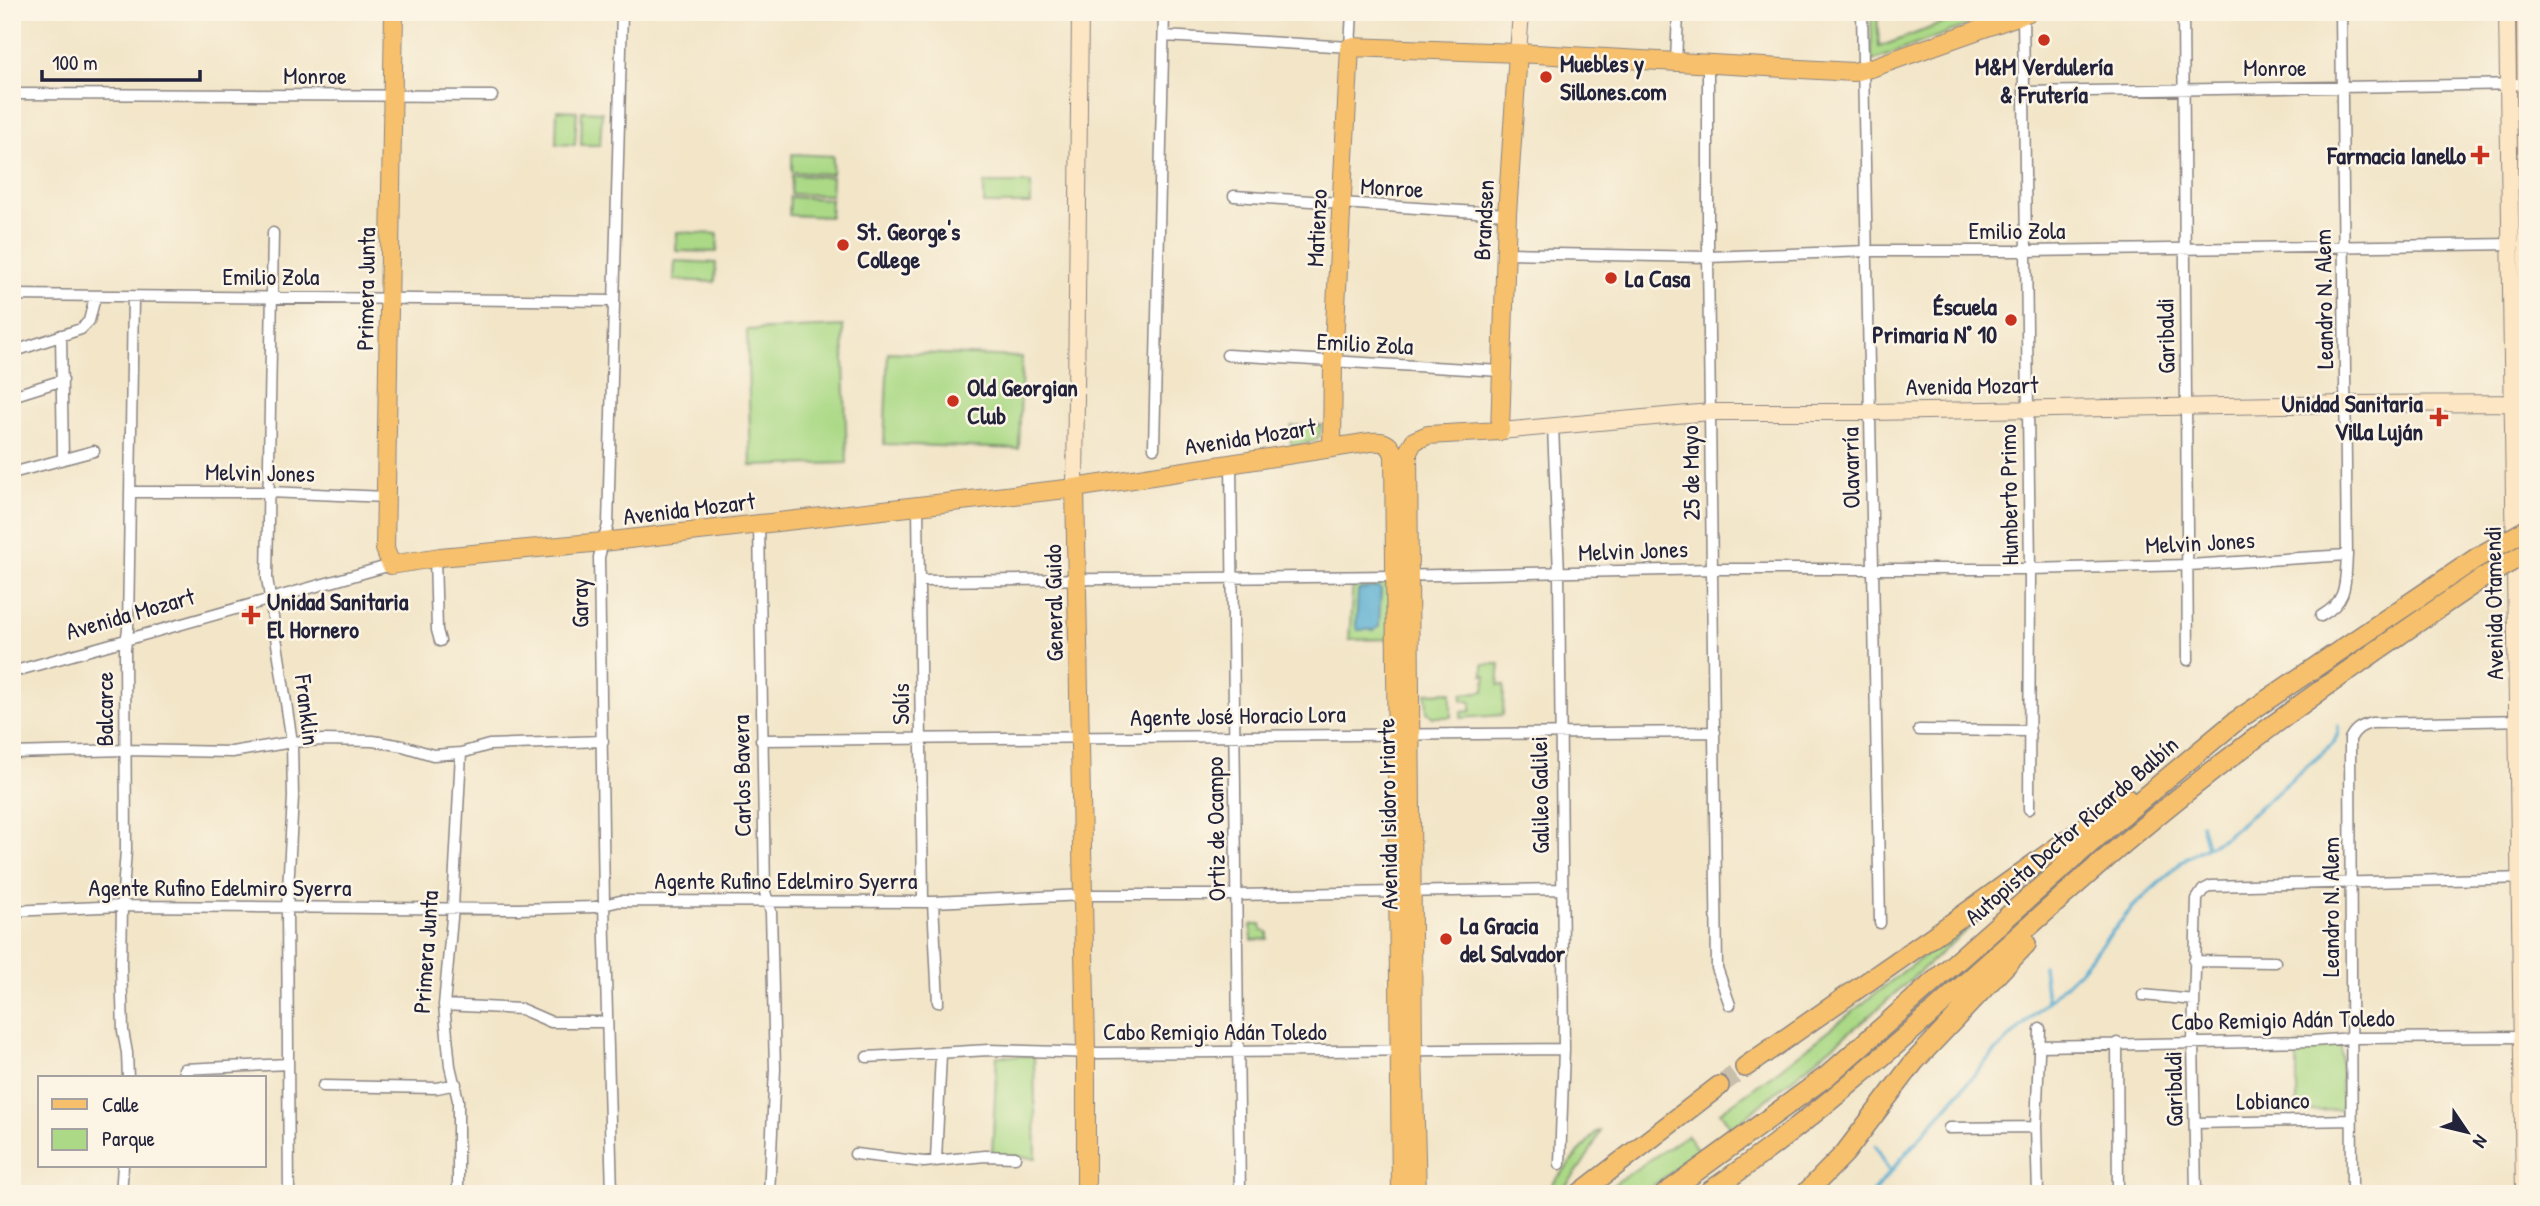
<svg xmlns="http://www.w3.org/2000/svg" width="2540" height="1206" font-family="'Patrick Hand',sans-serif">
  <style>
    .green { fill: #abd986; stroke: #667e60; stroke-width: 2 }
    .water { fill: #53abd0; stroke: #3a6686; stroke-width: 2 }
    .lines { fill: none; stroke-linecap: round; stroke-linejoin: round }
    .stream { stroke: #53abd0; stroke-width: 3.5 }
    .highway-tunnel { stroke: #c8beac; stroke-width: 19; stroke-dasharray: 19 10; stroke-linecap: butt }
    .street-casing { stroke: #8a8482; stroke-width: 13 }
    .secondary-casing { stroke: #8a8482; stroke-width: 18 }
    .primary-casing { stroke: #8a8482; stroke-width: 20 }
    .highway-casing { stroke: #8a8482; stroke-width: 22 }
    .street { stroke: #fff; stroke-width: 10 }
    .secondary { stroke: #fce6c4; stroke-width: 16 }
    .primary { stroke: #f7c06c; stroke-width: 18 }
    .highway { stroke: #f7c06c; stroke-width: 19 }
    .highway-bridge-casing { stroke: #8a8482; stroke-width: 22; stroke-linecap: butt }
    .highway-bridge { stroke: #f7c06c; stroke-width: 19 }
    .poi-dot { fill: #c8321e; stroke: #fcf5e5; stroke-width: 2.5 }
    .labels { text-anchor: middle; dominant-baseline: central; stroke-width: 5; stroke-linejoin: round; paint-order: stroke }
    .poi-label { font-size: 24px; font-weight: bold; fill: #22223b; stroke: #fcf5e5; text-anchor: start }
    .street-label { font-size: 24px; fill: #22223b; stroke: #fcf5e5 }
  </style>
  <rect width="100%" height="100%" fill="#fcf5e5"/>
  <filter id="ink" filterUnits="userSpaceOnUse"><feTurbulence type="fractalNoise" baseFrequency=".0143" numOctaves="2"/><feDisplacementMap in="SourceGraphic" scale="14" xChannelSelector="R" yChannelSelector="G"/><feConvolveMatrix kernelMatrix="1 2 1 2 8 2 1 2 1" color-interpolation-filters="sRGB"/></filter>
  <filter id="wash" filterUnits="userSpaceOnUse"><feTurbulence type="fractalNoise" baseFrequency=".00686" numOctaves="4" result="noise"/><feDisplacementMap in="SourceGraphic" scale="28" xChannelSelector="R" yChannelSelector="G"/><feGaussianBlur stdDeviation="1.57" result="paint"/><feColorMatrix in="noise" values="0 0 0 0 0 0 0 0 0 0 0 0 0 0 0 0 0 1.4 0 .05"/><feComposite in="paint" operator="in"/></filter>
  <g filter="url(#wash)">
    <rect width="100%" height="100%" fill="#f2e5c8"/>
    <!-- green -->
    <path class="green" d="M1871,12h6l2,35 86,-32 3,10 -96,36z
      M557,110l20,1 -2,34 -19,-1z
      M582,111l20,1 -2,33h-19z
      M792,154l41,2 -1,18 -40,-2z
      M792,175l40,2 -1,18 -40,-1z
      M984,183h47v21h-47z
      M790,197l41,2 -1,18 -41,-2z
      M677,232l41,2 -1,18 -41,-1z
      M675,261l41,2 -1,19 -41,-2z
      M843,326l4,137 -96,3 -4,-136z
      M888,352l134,5 -3,92 -135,-5z
      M1321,425c1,20 -14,18 -30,20v-19z
      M1382,580c14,11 7,43 6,59l-39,1 4,-59z
      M1483,664h17l-2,21h6l-1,30 -42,3v-6l10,-1v-9l-9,-2v-6l22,-3 2,-16h-3z
      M1451,692v25h-18l-6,-5 -1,-19z
      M2004,897l-130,115 -142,116 -12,-16 60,-43 125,-99z
      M1261,924l1,7 6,1v7l-16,1 -1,-15z
      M2341,1045v65l-44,1v-65z
      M997,1056h37l2,102 -44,-3z
      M1600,1131c-10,25 -24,44 -42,63h-14l52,-62z
      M1687,1135l13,18 -51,35 -8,6h-42z"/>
    <!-- water -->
    <path class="water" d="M1379,587l2,2 -2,38 -5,3h-16l-2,-3 2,-36 2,-2z"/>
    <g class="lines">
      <!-- stream -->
      <path class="stream" d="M2201,824l6,22
        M2043,966l4,36
        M1876,1146l13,24
        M1871,1194l117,-135 92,-89 53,-63 53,-49 38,-20 109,-94 5,-11v-7"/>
    </g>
  </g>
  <g filter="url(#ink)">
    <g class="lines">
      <!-- highway-tunnel -->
      <path class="highway-tunnel" d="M1719,1086l26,-19"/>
      <defs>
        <path id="street" d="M1862,12l18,911
          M2023,12l7,557 -1,240
          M2183,12l5,648
          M1164,36l186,11 2,-35
          M1676,63l2,-51
          M1708,64v193l9,711 13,37
          M2024,92l501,-8
          M12,94l480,2
          M1234,196l273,18
          M273,233l-6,345 25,164 1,55 -6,112 2,285
          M1506,253l202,4 160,-6h158l488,-7
          M12,295l602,6
          M61,335l2,124
          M12,352l69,-23 8,-8 6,-24
          M1227,355l274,16
          M12,396l51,-16
          M1553,426l6,148 5,475 -4,115
          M1154,448l10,-436
          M1231,464l9,730
          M12,473l82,-22
          M131,492h137l119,5
          M918,507l5,394
          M759,524l6,368 6,20 4,157 -6,125
          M435,558l2,72 3,11
          M920,581l473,-5 320,-7h317l159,-4 158,-10
          M2321,616c27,-15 24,-33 26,-61l-6,-543
          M12,672l379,-107
          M1919,730l111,1
          M761,740l954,-8
          M12,753l114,-3 106,2 60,-10 31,-2 50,1 30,5 30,9 28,-2 28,-8 114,-4
          M933,902l5,100
          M12,911l110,-5 395,3 78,-2 25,-6 313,1 151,-7h153l324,-6
          M2194,961l81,1
          M2143,995l51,5
          M444,1005l77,4 30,13h56
          M2117,1043l1,151
          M2039,1046l274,-5 39,-3 174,-1
          M867,1057l122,-7 108,3 467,-4
          M184,1069l104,-5
          M128,1078l-1,-25 -4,-22 -2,-66 1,-59 4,-56 -1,-201 3,-20 5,-332
          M323,1086l114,2 19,-4
          M2195,1123l157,-3
          M1949,1128l87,-1
          M855,1154l69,8 61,-6 30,1
          M936,1160l5,-106
          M121,1194l2,-28
          M458,1194v-94l-8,-34 -6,-61 9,-98 8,-154
          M612,1194l-8,-290 -5,-347 9,-32 14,-513
          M2038,1194l-2,-67 4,-98
          M2196,1194l-3,-153 4,-142 6,-9 8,-4 317,-8
          M2352,1194l-2,-455c5,-10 11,-13 21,-16l157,-3"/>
        <path id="secondary" d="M2507,12l17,1182
          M2525,12l3,425
          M1518,53l3,-41
          M1500,431l210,-19h160l476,-8 182,-1
          M1075,488l5,-476"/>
        <path id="primary" d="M394,12l-9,537 6,16 49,-8 163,-15 472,-54 289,-45c13,-2 25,-4 30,12l7,739
          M1332,447l1,-85 17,-315 168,6 335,19 18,-4 158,-56
          M1075,488l11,564v142
          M1417,1194l-4,-143 -5,-599 6,-11 14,-6 72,-4 7,-217 11,-161"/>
        <path id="highway" d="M1745,1067l207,-144 174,-125
          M1579,1194l140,-108
          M1665,1194l162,-118 284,-251 125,-104 242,-164
          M1706,1194c155,-106 287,-241 430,-361 109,-92 227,-174 345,-254
          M1805,1194l40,-41 69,-91 112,-118"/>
      </defs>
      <!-- street casing -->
      <use href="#street" class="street-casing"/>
      <!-- secondary casing -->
      <use href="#secondary" class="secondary-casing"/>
      <!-- primary casing -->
      <use href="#primary" class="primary-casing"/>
      <!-- highway casing -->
      <use href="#highway" class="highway-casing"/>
      <!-- street -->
      <use href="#street" class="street"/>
      <!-- secondary -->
      <use href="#secondary" class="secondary"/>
      <!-- primary -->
      <use href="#primary" class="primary"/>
      <!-- highway -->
      <use href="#highway" class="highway"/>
      <defs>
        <path id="highway-bridge" d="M2478,557l50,-28
          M2481,579l47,-27"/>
      </defs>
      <!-- highway-bridge casing -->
      <use href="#highway-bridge" class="highway-bridge-casing"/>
      <!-- highway-bridge -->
      <use href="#highway-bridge" class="highway-bridge"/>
    </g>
  </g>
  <!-- markers -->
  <g class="poi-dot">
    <circle cx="2044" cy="40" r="7"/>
    <circle cx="1546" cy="77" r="7"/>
    <path d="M2476.5 144.5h7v7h7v7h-7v7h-7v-7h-7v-7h7z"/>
    <circle cx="843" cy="245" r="7"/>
    <circle cx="1611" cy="278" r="7"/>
    <circle cx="2011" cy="320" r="7"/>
    <circle cx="953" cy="401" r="7"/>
    <path d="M2435.5 406.5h7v7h7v7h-7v7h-7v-7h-7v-7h7z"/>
    <path d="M247.5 604.5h7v7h7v7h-7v7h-7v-7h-7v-7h7z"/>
    <circle cx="1446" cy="939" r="7"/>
  </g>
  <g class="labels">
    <!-- poi labels -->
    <g class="poi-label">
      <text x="1560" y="63">Muebles y<tspan x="1560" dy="28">Sillones.com</tspan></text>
      <text x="2044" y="66" text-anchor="middle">M&amp;M Verdulería<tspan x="2044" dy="28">&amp; Frutería</tspan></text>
      <text x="2466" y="155" text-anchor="end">Farmacia Ianello</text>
      <text x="857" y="231">St. George's<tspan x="857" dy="28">College</tspan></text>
      <text x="1625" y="278">La Casa</text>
      <text x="1997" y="306" text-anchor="end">Éscuela<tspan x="1997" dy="28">Primaria N° 10</tspan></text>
      <text x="967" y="387">Old Georgian<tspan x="967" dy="28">Club</tspan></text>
      <text x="2423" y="403" text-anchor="end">Unidad Sanitaria<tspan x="2423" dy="28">Villa Luján</tspan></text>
      <text x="267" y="601">Unidad Sanitaria<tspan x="267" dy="28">El Hornero</tspan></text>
      <text x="1460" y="925">La Gracia<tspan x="1460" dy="28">del Salvador</tspan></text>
    </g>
    <!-- street labels -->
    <g class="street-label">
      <text x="2275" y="67">Monroe</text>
      <text x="315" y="75">Monroe</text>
      <text transform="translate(1392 187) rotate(3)">Monroe</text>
      <text transform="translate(1483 220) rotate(-87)">Brandsen</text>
      <text transform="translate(1316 228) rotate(-87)">Matienzo</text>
      <text x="2017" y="230">Emilio Zola</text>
      <text x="271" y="276">Emilio Zola</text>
      <text transform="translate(365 289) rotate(-89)">Primera Junta</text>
      <text transform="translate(2323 299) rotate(-91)">Leandro N. Alem</text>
      <text transform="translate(2165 336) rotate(-91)">Garibaldi</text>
      <text transform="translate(1365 343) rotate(3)">Emilio Zola</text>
      <text transform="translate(1972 385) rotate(-1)">Avenida Mozart</text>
      <text transform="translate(1250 436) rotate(-9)">Avenida Mozart</text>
      <text transform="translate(1850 468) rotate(-91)">Olavarría</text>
      <text transform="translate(260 472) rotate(1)">Melvin Jones</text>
      <text transform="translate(1690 473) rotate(-91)">25 de Mayo</text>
      <text transform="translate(2008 495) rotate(-91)">Humberto Primo</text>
      <text transform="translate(689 508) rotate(-7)">Avenida Mozart</text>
      <text transform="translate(2200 542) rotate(-3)">Melvin Jones</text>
      <text transform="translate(1633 550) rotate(-2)">Melvin Jones</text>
      <text transform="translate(579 603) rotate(-91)">Garay</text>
      <text transform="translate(1053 603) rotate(-91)">General Guido</text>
      <text transform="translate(2493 603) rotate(-91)">Avenida Otamendi</text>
      <text transform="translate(130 613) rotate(-16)">Avenida Mozart</text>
      <text transform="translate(900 704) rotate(-90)">Solís</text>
      <text transform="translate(104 709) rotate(-90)">Balcarce</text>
      <text transform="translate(308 710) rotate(83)">Franklin</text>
      <text transform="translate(1238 715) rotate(-1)">Agente José Horacio Lora</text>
      <text transform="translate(741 776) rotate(-91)">Carlos Bavera</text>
      <text transform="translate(1539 795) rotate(-91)">Galileo Galilei</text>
      <text transform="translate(1387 814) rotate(-91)">Avenida Isidoro Iriarte</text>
      <text transform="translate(1215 829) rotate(-91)">Ortiz de Ocampo</text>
      <text transform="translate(2071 830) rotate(-41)">Autopista Doctor Ricardo Balbín</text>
      <text x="786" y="880">Agente Rufino Edelmiro Syerra</text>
      <text x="220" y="887">Agente Rufino Edelmiro Syerra</text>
      <text transform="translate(2330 907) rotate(-90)">Leandro N. Alem</text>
      <text transform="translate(425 952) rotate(-86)">Primera Junta</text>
      <text transform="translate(2283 1019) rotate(-1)">Cabo Remigio Adán Toledo</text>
      <text x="1215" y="1031">Cabo Remigio Adán Toledo</text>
      <text transform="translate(2173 1089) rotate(-91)">Garibaldi</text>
      <text transform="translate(2273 1100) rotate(-1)">Lobianco</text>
    </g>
  </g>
  <!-- margin -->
  <rect width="2540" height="1206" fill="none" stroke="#fcf5e5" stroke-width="42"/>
  <!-- legend -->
  <rect x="38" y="1076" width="228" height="91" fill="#fcf5e5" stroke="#a5a1a1" stroke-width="2"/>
  <rect x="52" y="1099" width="35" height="10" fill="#f7c06c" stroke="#a5a1a1" stroke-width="2"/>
  <text x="102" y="1112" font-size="21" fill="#22223b">Calle</text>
  <rect x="52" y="1129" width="35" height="21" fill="#abd986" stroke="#a5a1a1" stroke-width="2"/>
  <text x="102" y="1146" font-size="21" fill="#22223b">Parque</text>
  <!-- north arrow -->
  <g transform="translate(2467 1132) rotate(125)" stroke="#fcf5e5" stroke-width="5" paint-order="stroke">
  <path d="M0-5L12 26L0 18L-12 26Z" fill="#22223b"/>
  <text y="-10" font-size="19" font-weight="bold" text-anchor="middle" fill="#22223b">N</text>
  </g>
  <!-- scale -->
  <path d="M42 70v10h158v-10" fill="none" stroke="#22223b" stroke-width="3.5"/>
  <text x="52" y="70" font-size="21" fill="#22223b" stroke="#fcf5e5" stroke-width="5" paint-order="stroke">100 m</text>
</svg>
